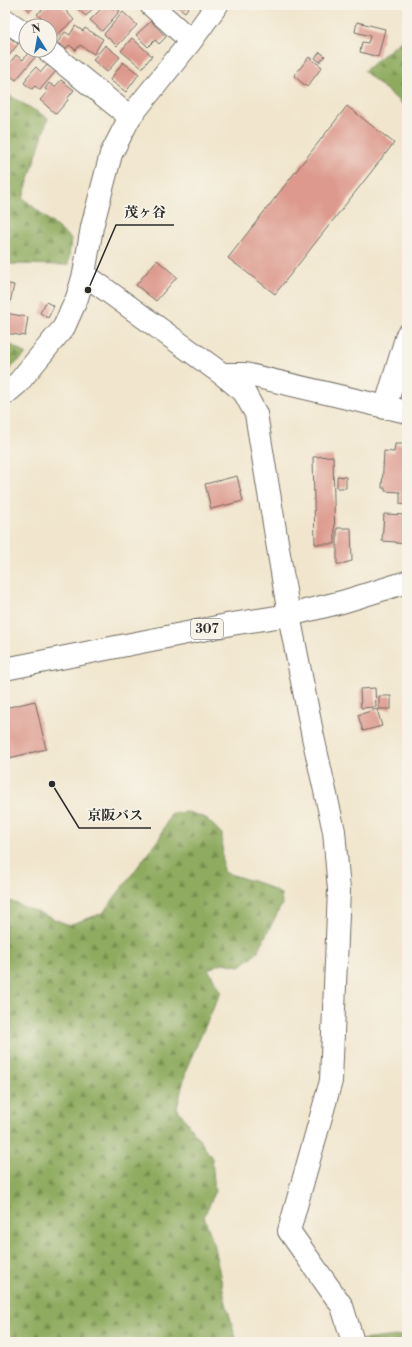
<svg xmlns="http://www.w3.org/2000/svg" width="412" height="1347" font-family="'Libre Bodoni','Noto Serif JP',serif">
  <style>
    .forest { fill: url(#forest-firs); stroke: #5c6b44 }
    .building { fill: #dd998d }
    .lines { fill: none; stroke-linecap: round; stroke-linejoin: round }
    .minor-casing { stroke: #706c64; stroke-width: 24 }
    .highway-casing { stroke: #706c64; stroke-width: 24 }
    .minor { stroke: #fff; stroke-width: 22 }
    .highway { stroke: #fff; stroke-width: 22 }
    .labels { text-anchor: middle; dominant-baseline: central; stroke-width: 3.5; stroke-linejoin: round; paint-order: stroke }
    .shield { fill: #f7f3e8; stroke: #686764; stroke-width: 1 }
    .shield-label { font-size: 12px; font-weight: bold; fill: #2b2b2b }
    .leader { fill: none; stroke: #2b2b2b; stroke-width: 1.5 }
    .callout-dot { fill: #2b2b2b; stroke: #f7f3e8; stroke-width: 1.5 }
    .callout-label { font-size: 14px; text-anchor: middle; font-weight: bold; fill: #2b2b2b; stroke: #f7f3e8; stroke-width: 3.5; stroke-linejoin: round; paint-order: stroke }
  </style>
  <defs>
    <pattern id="forest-firs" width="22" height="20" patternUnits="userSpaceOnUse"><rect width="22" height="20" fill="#8eab5e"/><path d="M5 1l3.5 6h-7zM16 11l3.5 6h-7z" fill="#748b4e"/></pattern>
  </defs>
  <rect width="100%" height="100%" fill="#f7f3e8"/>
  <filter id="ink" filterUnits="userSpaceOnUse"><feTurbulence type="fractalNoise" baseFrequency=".025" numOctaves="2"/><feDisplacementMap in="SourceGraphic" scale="8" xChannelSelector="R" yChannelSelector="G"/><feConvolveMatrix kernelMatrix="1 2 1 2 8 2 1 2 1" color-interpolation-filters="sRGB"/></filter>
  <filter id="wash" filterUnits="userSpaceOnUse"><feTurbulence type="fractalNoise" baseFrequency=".012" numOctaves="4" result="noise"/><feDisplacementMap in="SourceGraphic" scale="16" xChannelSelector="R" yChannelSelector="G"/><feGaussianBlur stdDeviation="0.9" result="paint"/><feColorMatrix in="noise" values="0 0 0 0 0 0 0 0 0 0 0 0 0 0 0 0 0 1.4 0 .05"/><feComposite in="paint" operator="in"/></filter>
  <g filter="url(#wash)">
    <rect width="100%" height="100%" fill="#f1e6cd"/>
    <!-- forest -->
    <path class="forest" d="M407,36v72l-43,-37z
      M5,93l43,25 -25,80 48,41 -3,26 -63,-1z
      M5,341l21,13 -21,19z
      M188,812l18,6 16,16 1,38 39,12 19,10 1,10 -25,49 -17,13 -17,-3 -15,6 13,22 -34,76 -10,41 35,50 3,35 -11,23 9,26 13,61 11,39h-232v-443l64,26 34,-12 57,-76 11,-24z
      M407,1335v7h-65z"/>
    <g id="blocks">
      <!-- building -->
      <path class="building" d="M24,5h11l-5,6z
        M48,5h13l13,15 -17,15 -4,-4 -3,3v-8h-11l-3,-3 5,-5 -4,-4z
        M73,5h23l-10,11z
        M105,5h3l5,4 2,-2 5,4 -18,20 -12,-11z
        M175,5h15l-5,7z
        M123,12l14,13 -20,21 -13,-12z
        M151,21l15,16 -7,7 -4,-4 -7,7 -12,-12z
        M357,22l28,7 -7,28 -18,-5 2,-10 6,1 2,-7 -15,-4z
        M75,26l8,5 2,-3 18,11 -9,15 -14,-9 -4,5 -7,-5 -3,4 -9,-6 8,-11 5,3z
        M5,34l13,10 -13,17z
        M132,38l20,18 -10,12 -21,-17z
        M105,45l15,12 -13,15 -14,-12z
        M30,51l6,5 -20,24 -11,-8v-3l11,-14 7,5z
        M320,52l5,4 -5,6 -5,-4z
        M309,57l13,10 -15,20 -13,-11z
        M123,62l16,12 -13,18 -16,-12z
        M47,65l9,6 -16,19 -5,-4 -3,3 -8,-6 3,-4 -1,-1 10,-11 5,5z
        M61,80l13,10 -7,9 1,1 -12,14 -16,-14 8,-9 -3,-2 4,-6 6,4z
        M347,106l47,37 -119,151 -47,-36z
        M157,260l20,17 -21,24 -20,-16z
        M5,283l9,2 -5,22 -4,-1z
        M46,302l8,4 -6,12 -8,-5z
        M5,313l23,4 -3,19 -20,-3z
        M407,371v22l-7,-2z
        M399,392l8,2v12l-11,-4z
        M395,444h12v61l-7,-1v-12l-15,-1v-3h-3l2,-37 10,1z
        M333,456l2,88h-20l-2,-87z
        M237,476l6,25 -32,8 -6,-25z
        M337,476l9,1v11h-9z
        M384,514l23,1v29l-11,-1v-1l-14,-1z
        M337,528h14l1,33 -11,3h-4z
        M375,688l1,19 -15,1 -1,-19z
        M379,696h12v13h-12z
        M35,701l11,48 -41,10v-51z
        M377,709l5,17 -19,5 -5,-16z"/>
    </g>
  </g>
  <g filter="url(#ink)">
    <use href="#blocks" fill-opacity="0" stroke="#706c64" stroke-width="1"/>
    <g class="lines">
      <defs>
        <path id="minor" d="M151,5l40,36
          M5,20l21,14
          M47,50l83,67
          M84,274l138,100 22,18 12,22 33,201 24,122 21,94 5,59 -8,191 -42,150 53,75 11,36
          M222,374h23l162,38
          M5,394l13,-11 46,-56 13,-29 7,-24 8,-47 19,-73 19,-37 61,-76 26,-36
          M385,408l22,-73"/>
        <path id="highway" d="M5,669l227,-45 57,-9 53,-13 65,-20"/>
      </defs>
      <!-- minor casing -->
      <use href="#minor" class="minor-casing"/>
      <!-- highway casing -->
      <use href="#highway" class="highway-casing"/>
      <!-- minor -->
      <use href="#minor" class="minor"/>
      <!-- highway -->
      <use href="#highway" class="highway"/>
    </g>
  </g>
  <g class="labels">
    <!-- shield labels -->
    <rect class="shield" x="191" y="619" width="32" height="20" rx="3"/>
    <g class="shield-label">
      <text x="207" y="629">307</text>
    </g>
  </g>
  <!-- callouts -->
  <path class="leader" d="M88 290L116 225H174M52 784L79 828H151"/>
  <g class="callout-dot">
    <circle cx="88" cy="290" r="4"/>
    <circle cx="52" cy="784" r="4"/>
  </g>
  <g class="callout-label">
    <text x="145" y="217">茂ヶ谷</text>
    <text x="115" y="820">京阪バス</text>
  </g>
  <!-- margin -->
  <rect width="412" height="1347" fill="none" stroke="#f7f3e8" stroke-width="20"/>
  <!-- north arrow -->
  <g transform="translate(38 38) rotate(349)"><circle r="19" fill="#f7f3e8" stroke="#a5a39c"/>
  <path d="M0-3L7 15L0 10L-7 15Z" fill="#1f6fb2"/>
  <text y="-6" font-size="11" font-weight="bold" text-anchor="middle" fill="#2b2b2b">N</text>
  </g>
</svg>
